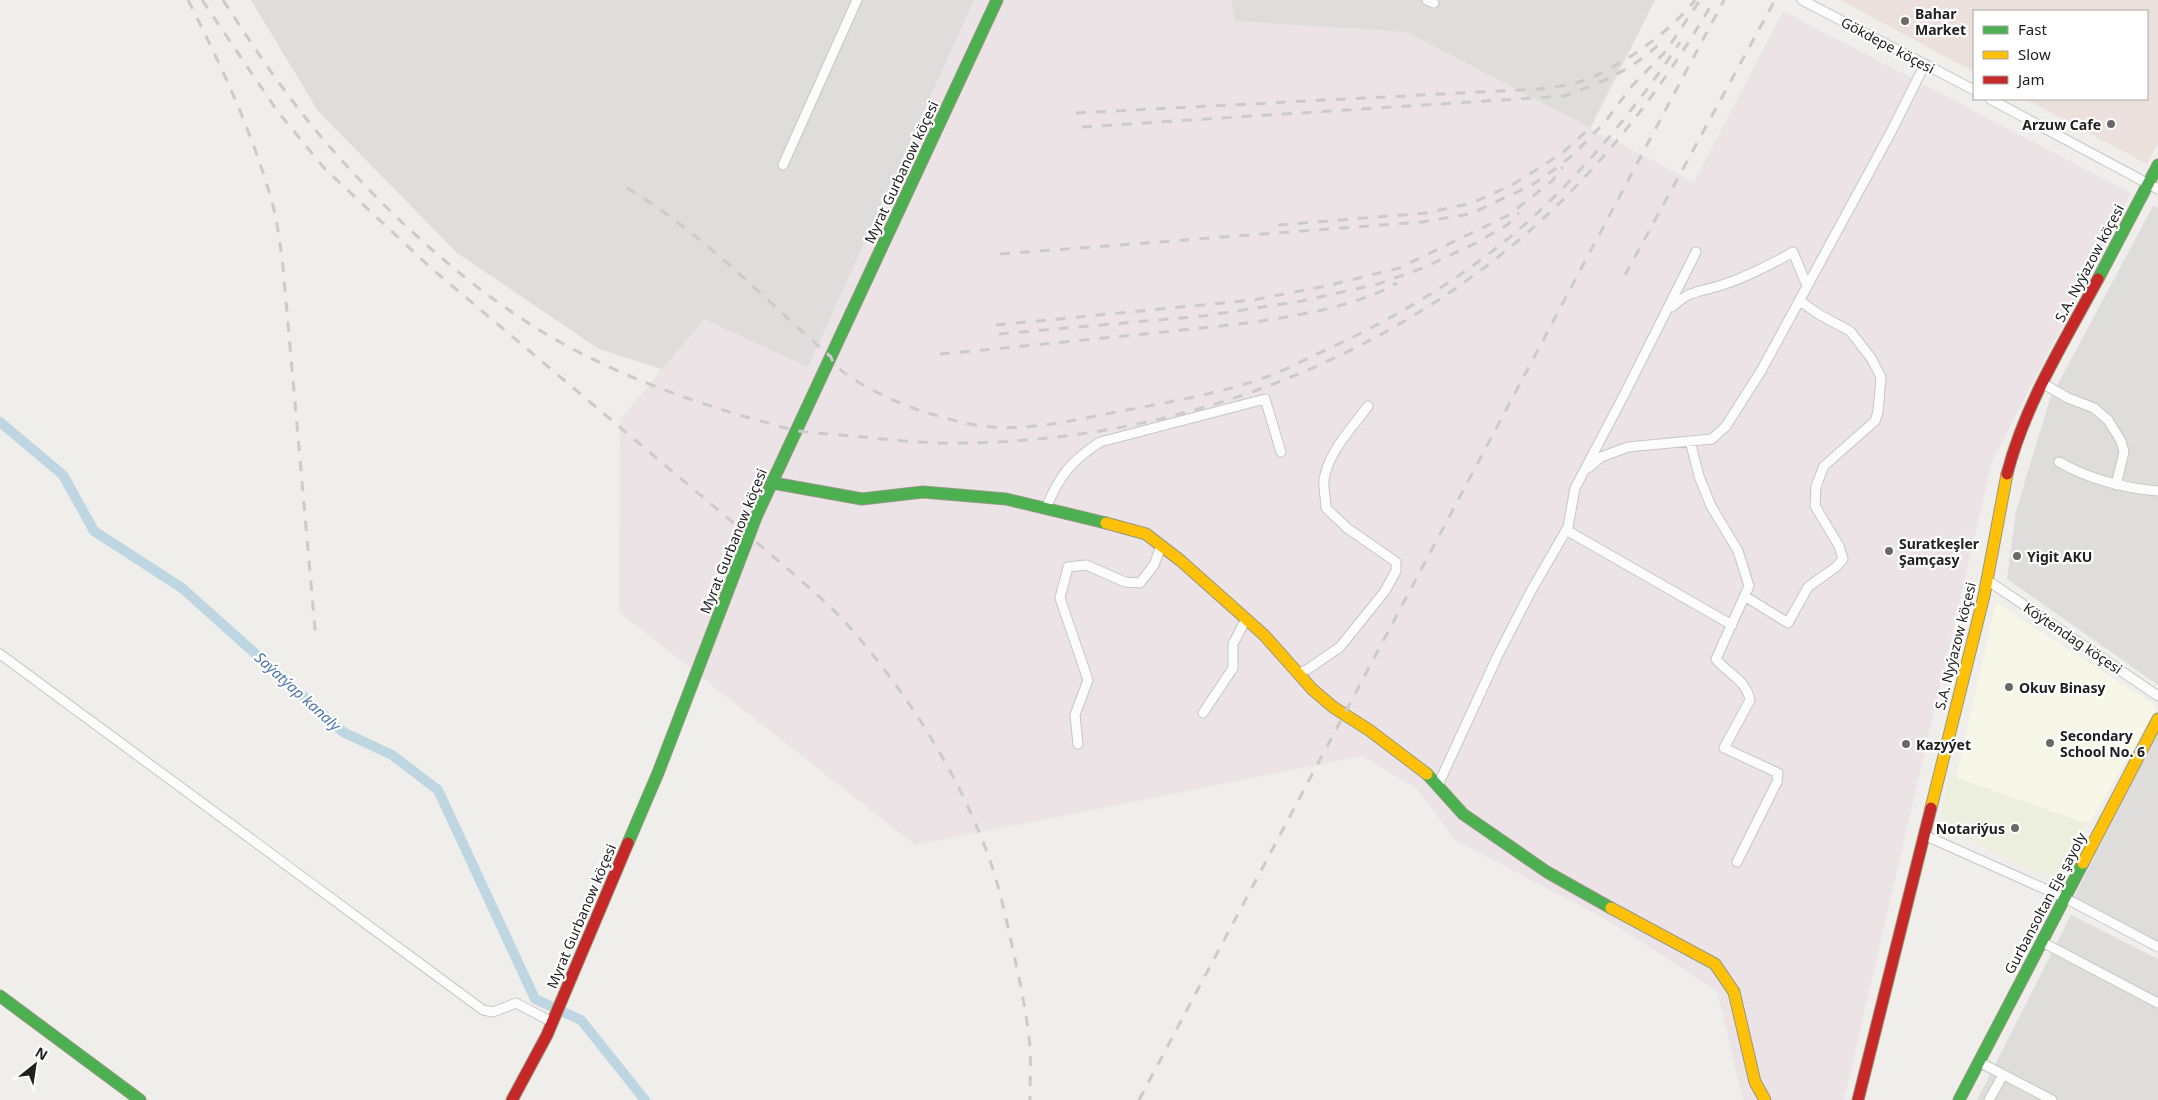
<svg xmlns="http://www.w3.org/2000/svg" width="2158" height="1100" font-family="'Noto Sans',sans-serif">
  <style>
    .residential { fill: #dedddb }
    .commercial { fill: #ece0dc }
    .industrial { fill: #ece3e7 }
    .education { fill: #f6f7e6 }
    .farmland { fill: #ecefde }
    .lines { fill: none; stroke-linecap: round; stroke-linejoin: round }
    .canal { stroke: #bed6e1; stroke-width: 10 }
    .street-casing { stroke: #c6c6c4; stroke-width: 11 }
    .fast-casing { stroke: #959982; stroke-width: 13 }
    .slow-casing { stroke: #959982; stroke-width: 13 }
    .jam-casing { stroke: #959982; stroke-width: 13 }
    .street { stroke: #fdfcfc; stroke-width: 9 }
    .fast { stroke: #4caf50; stroke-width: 11 }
    .slow { stroke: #ffc107; stroke-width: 11 }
    .jam { stroke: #c62828; stroke-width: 11 }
    .rail { stroke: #cbcbcb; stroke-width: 3; stroke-dasharray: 10 10; stroke-linecap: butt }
    .fast-bridge-casing { stroke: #959982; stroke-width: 13; stroke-linecap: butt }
    .fast-bridge { stroke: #4caf50; stroke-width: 11 }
    .poi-dot { fill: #696967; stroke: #fff; stroke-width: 2 }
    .labels { text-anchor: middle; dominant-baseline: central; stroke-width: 4.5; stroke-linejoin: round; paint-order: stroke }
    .poi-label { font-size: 14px; font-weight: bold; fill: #212121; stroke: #fff; text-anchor: start }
    .street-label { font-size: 14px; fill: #212121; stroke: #fff }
    .water-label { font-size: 15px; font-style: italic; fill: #4e75af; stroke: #fff }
  </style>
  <rect width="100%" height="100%" fill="#efeeea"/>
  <!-- residential -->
  <path class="residential" d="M251,0h1404l-92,182 -783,225 -181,-58 -142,-96 -139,-142z
    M2153,206l5,2v477l-151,-106 9,-68 34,-112z
    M2158,732v209l-84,-44z
    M2071,915l87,44v141h-181z"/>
  <!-- commercial -->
  <path class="commercial" d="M1840,0h318v143l-11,21 -122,-65h122v-88h-173v61z"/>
  <!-- industrial -->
  <path class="industrial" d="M974,0h257l4,21 172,11 287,150 89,-171 348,182 -139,268 -148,639h-101l-26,-109 -108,-70 -154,-81 -38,-51 -54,-33 -448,89 -296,-233 1,-192 84,-101 104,48z"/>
  <!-- education -->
  <path class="education" d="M1996,603l157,101 3,5 -64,110 -6,4 -130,-45z"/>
  <!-- farmland -->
  <path class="farmland" d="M1956,778l130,45 -31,52 -20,-3 -85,-43 -8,-16 6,-32z"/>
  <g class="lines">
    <!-- canal -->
    <path class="canal" d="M0,422l63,53 31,56 88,57 161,144 49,23 46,35 97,209 46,21 64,80"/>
    <defs>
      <path id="street" d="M1427,0l7,3
        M1802,0l172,90
        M1990,99l168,90
        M783,165l74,-165
        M1672,307c19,-18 30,-15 53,-23 24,-8 47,-20 68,-32l14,34
        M2042,383l26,15 26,10 14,12 13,21 3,11 -8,33
        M1690,441l9,35 12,30 27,45 11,35 -33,73c12,15 30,21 34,41l-26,48 54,25 -1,9 -40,80
        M2059,462c30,17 64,26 99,29
        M1588,468l13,-11 27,-10 84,-8 14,-13 35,-55 130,-239 34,-68
        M1046,508c13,-32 25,-47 54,-66l165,-43 16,53
        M1566,530l166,95
        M1987,580l171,116
        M1746,597l42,26 20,-36 28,-20 7,-8 -4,-13 -24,-40 1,-20 8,-20 51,-45 3,-9 3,-35 -10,-19 -21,-27 -30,-16 -20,-14
        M0,654l483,356 10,2 23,-9 36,19
        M1299,673l9,-4 32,-22 45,-56 11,-20v-9l-49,-34 -21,-20c0,-9 -3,-19 -2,-28 4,-28 28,-52 44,-74
        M1203,713l30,-45v-24l13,-25
        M1078,744l-3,-29 13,-35 -28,-82 8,-31 18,-2 39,17 15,1 14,-18 7,-19
        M1438,785l60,-130 33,-64 37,-64 7,-39 48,-91 73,-145
        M1924,835l141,63 93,49
        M2042,942l116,61
        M1979,1062l73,38
        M1989,1100l14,-25"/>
      <path id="fast" d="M2098,279l60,-114
        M773,483l89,16 61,-7 83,7 100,24
        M756,517l241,-517
        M1427,774l36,40 84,58 64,36
        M628,843l30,-70 86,-224
        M0,996l140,104
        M1959,1100l124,-237"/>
      <path id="slow" d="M1106,523l40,11 35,27 83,74 48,54 21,18 36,23 58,44
        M1931,808l53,-212 23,-122
        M2083,863l75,-144
        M1611,908l104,56 19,28 21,90 10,18"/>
      <path id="jam" d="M2007,474c18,-70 57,-132 91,-195
        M512,1100l35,-65 81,-192
        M1858,1100l73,-292"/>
    </defs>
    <!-- street casing -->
    <use href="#street" class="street-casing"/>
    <!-- fast casing -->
    <use href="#fast" class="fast-casing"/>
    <!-- slow casing -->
    <use href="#slow" class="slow-casing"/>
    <!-- jam casing -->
    <use href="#jam" class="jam-casing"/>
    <!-- street -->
    <use href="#street" class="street"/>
    <!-- fast -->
    <use href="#fast" class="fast"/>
    <!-- slow -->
    <use href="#slow" class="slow"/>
    <!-- jam -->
    <use href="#jam" class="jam"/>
    <!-- rail -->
    <path class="rail" d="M188,0c32,63 62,127 82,195 7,23 10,48 13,72l33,373
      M202,0l76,112 47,57 106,99 337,284c31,27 65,54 91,86 54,64 100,138 129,217 11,30 18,63 25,95 7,32 14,65 17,97 1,17 0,35 0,53
      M223,0c28,43 57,87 90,127 65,79 157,165 247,215 59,33 122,56 186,75 18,4 35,11 53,14 18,3 37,3 55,5 36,4 72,8 109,7 201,-2 402,-73 556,-203 79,-67 144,-151 195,-240
      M1076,113l462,-24c13,-2 28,-3 41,-7 38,-12 93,-51 116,-82
      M1082,127l482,-31c37,-13 71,-27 99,-56
      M627,188c77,46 137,111 204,169 5,20 73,49 93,55 22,6 45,14 69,15 45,3 90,-9 134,-17 48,-9 96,-17 142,-34 16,-6 31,-14 46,-21 71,-32 141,-72 201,-123 59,-50 121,-124 164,-190
      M1278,225l148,-12 46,-10 40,-18 49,-31 28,-25
      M1000,254l422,-32 48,-8 62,-29 27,-19 16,-13 30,-31 26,-35 35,-36 34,-51
      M1625,275l150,-275
      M996,325l257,-25 73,-14 73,-18 110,-53 43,-34 11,-14
      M999,334l204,-18 99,-15 76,-17 45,-16 51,-24 33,-19 12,-12
      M940,354c77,-7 155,-15 233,-23 65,-7 167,-15 224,-48
      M1139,1100l585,-1100"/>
    <defs>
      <path id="fast-bridge" d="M744,549l12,-32"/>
    </defs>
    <!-- fast-bridge casing -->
    <use href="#fast-bridge" class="fast-bridge-casing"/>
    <!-- fast-bridge -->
    <use href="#fast-bridge" class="fast-bridge"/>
  </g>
  <!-- markers -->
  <g class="poi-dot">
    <circle cx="1905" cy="21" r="5"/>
    <circle cx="2111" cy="124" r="5"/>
    <circle cx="1889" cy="551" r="5"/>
    <circle cx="2017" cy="556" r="5"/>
    <circle cx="2009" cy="687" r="5"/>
    <circle cx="2050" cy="743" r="5"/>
    <circle cx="1906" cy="744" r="5"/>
    <circle cx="2015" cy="828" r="5"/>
  </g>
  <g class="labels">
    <!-- poi labels -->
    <g class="poi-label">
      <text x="1915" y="13">Bahar<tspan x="1915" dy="16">Market</tspan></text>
      <text x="2101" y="124" text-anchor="end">Arzuw Cafe</text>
      <text x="1899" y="543">Suratkeşler<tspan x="1899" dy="16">Şamçasy</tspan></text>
      <text x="2027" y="556">Yigit AKU</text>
      <text x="2019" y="687">Okuv Binasy</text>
      <text x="2060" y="735">Secondary<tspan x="2060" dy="16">School No. 6</tspan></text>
      <text x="1916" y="744">Kazyýet</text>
      <text x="2005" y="828" text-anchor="end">Notariýus</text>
    </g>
    <!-- street labels -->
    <g class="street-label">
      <text transform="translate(1888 45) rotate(28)">Gökdepe köçesi</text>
      <text transform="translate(901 172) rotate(-65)">Myrat Gurbanow köçesi</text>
      <text transform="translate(2089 263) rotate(-62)">S.A. Nyýazow köçesi</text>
      <text transform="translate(733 541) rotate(-68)">Myrat Gurbanow köçesi</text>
      <text transform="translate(2073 638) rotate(34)">Köýtendag köçesi</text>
      <text transform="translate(1955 646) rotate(-76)">S.A. Nyýazow köçesi</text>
      <text transform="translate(2045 903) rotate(-62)">Gurbansoltan Eje şayoly</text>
      <text transform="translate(581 916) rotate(-67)">Myrat Gurbanow köçesi</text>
    </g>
    <!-- water labels -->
    <g class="water-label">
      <text transform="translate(298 691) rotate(42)">Saýatýap kanaly</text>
    </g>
  </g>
  <!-- legend -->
  <rect x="1973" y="10" width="175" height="90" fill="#ffffff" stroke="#a6a6a6"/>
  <rect x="1983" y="26" width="25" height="8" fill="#4caf50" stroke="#a6a6a6"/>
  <text x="2018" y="35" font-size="15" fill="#212121">Fast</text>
  <rect x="1983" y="51" width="25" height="8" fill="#ffc107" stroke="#a6a6a6"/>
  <text x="2018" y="60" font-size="15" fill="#212121">Slow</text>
  <rect x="1983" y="76" width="25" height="8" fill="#c62828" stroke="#a6a6a6"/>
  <text x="2018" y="85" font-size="15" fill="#212121">Jam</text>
  <!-- north arrow -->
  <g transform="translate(35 1065) rotate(30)" stroke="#ffffff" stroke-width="4" paint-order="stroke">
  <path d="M0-4L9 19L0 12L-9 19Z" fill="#212121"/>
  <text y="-8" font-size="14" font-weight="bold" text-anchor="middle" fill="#212121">N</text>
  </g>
</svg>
